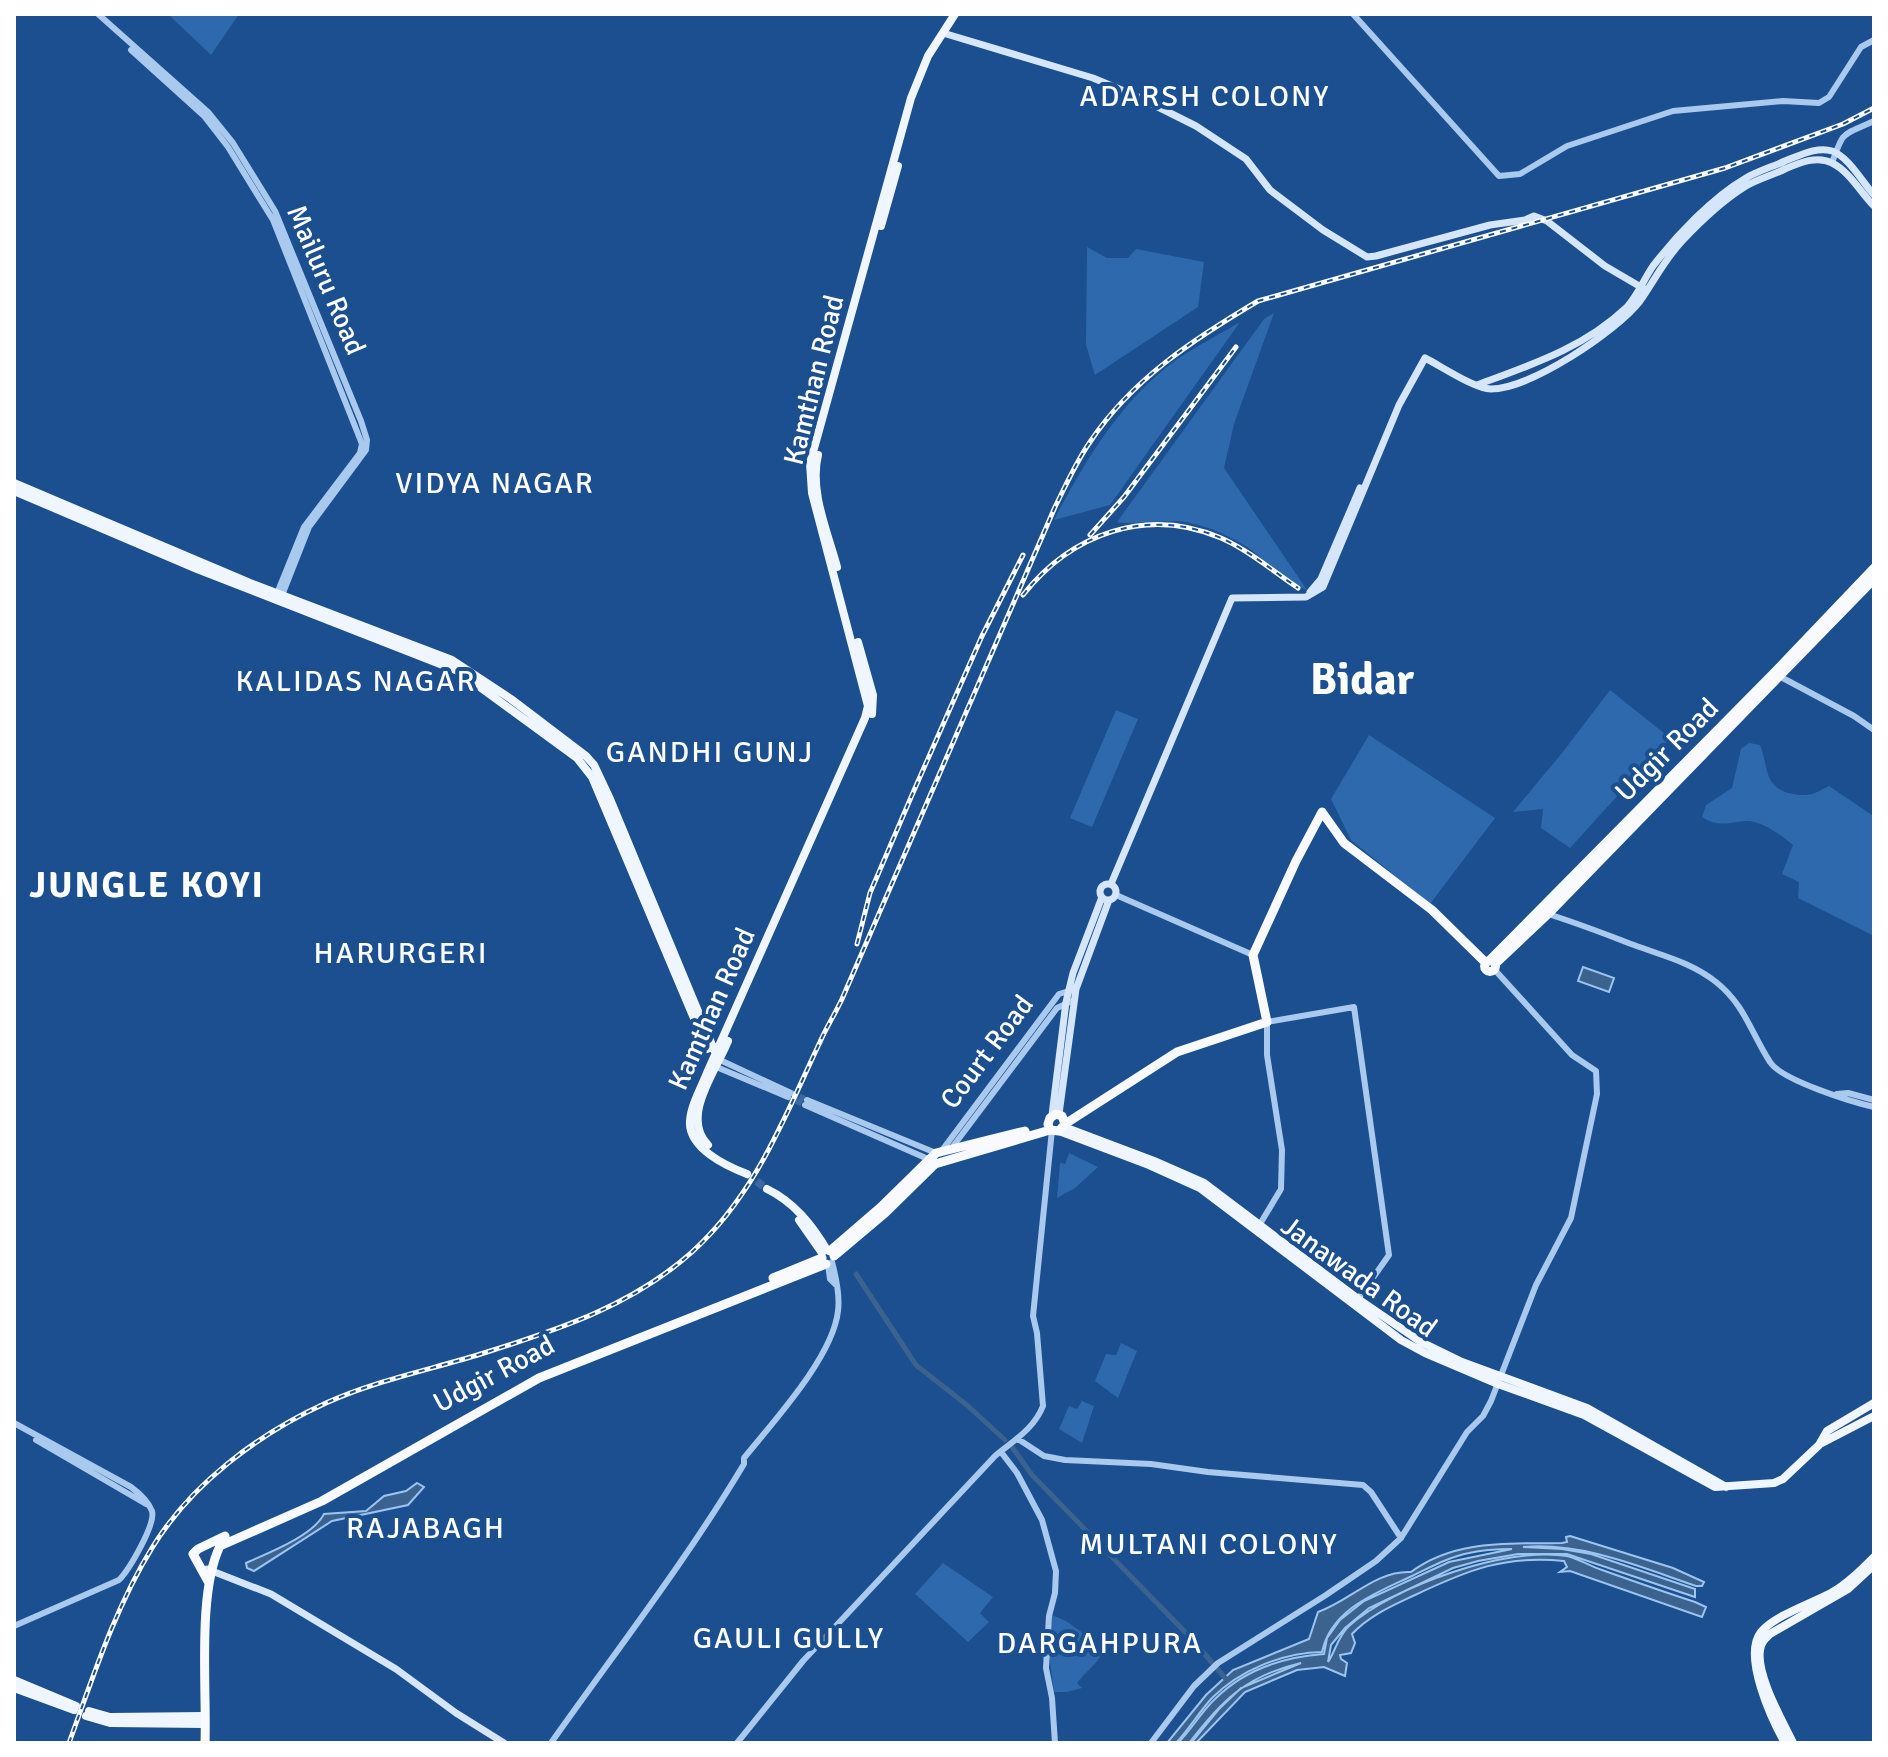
<svg xmlns="http://www.w3.org/2000/svg" width="1888" height="1757" font-family="Signika,sans-serif">
  <style>
    .green { fill: #2e69ad }
    .water { fill: #3c6290; stroke: #9cc4f0; stroke-width: 2 }
    .lines { fill: none; stroke-linecap: round; stroke-linejoin: round }
    .canal { stroke: #3c6290; stroke-width: 5 }
    .tertiary-tunnel { stroke: #3d69a0; stroke-width: 6; stroke-dasharray: 6 3; stroke-linecap: butt }
    .primary-tunnel { stroke: #3d69a0; stroke-width: 8; stroke-dasharray: 8 4; stroke-linecap: butt }
    .tertiary { stroke: #a9c9ee; stroke-width: 6 }
    .secondary { stroke: #d6e6fa; stroke-width: 7 }
    .primary { stroke: #f0f6ff; stroke-width: 8 }
    .trunk { stroke: #f8faff; stroke-width: 9 }
    .rail-casing { stroke: #fff; stroke-width: 5 }
    .rail { stroke: #1b4f8f; stroke-width: 2; stroke-dasharray: 6; stroke-linecap: butt }
    .labels { text-anchor: middle; dominant-baseline: central; stroke-width: 8; stroke-linejoin: round; paint-order: stroke }
    .street-label { font-size: 28px; fill: #fff; stroke: #1b4f8f }
    .neighbourhood-label { font-size: 30px; letter-spacing: 2px; fill: #fff; stroke: #1b4f8f }
    .district-label { font-size: 36px; font-weight: bold; letter-spacing: 2px; fill: #fff; stroke: #1b4f8f }
    .town-label { font-size: 44px; font-weight: bold; fill: #fff; stroke: #1b4f8f }
  </style>
  <rect width="100%" height="100%" fill="#1b4f8f"/>
  <!-- green -->
  <path class="green" d="M168,14h71l-28,41z
    M1087,247l20,11h21l8,-9 68,13 -6,45 -103,68 -9,-30z
    M1274,313l-40,111 -10,44 83,122c-23,-8 -41,-30 -60,-43 -17,-11 -37,-20 -57,-24 -19,-5 -64,3 -73,-1l147,-203z
    M1240,322l-130,183 -56,15c31,-59 67,-120 122,-160 20,-14 43,-25 64,-38z
    M1610,690l60,48 -100,110 -29,-20 2,-19 -30,3 49,-59z
    M1116,710l22,9 -46,108 -22,-9z
    M1369,735l126,83 -65,86 -79,-64 -20,-41z
    M1749,743l11,2c5,11 5,26 11,36 7,12 28,16 41,13 5,-1 12,-6 17,-8l43,29 2,-1v122l-76,-38 1,-16 -17,-8 11,-29c-10,-9 -31,-24 -46,-24 -18,1 -28,7 -45,-4l4,-12 26,-17 9,-39z
    M1069,1153l29,14 -23,21 -18,10 3,-35 5,1z
    M1121,1343l16,8 -19,47 -23,-17 11,-27 10,1z
    M1082,1401l12,5 -12,37 -23,-14 10,-23 8,3z
    M943,1563l50,34 -13,16 9,9 -21,20 -53,-48z
    M1052,1615l14,6 24,17 -2,6 13,11c-7,12 -16,17 -24,28l5,5 -15,4h-13l-5,-39z"/>
  <!-- water -->
  <path class="water" d="M1583,967l31,11 -5,14 -31,-11z
    M417,1483l7,4 -16,18 -76,16 -78,50 -7,-3 -1,-5c22,-10 67,-27 78,-49l42,-3 18,-15 22,-5z
    M1570,1536l103,32 31,14 -2,4h-6c-56,-19 -113,-44 -173,-39l39,2 29,5 104,35v8l-128,-43h-49l-40,7 -25,7 -84,40 -24,20 -14,17 -3,17c7,-10 10,-26 21,-36 44,-40 159,-80 218,-70 12,3 23,10 35,14 31,11 62,22 93,32l11,5 -4,10 -132,-46 -10,1 7,-5 -3,-6c-60,-6 -96,9 -149,34 -23,11 -45,20 -63,39l3,9 -4,10 -11,2 1,4 6,4 -2,13 -21,-9 -27,3 -52,22 -49,51h-5l28,-34 22,-21 60,-25c-56,13 -78,37 -112,80h-11c14,-14 23,-31 37,-44 29,-29 68,-42 109,-45l3,-16 13,-18 24,-19 85,-39 63,-13c-13,0 -30,1 -43,4 -20,4 -38,14 -57,23 -36,17 -81,33 -90,76 -40,1 -82,18 -110,46 -13,14 -23,31 -36,45h-9l39,-48 27,-25 76,-31 9,-27c32,-11 58,-42 93,-40 44,-33 99,-28 151,-29l5,-1 -1,-5z"/>
  <g class="lines">
    <!-- canal -->
    <path class="canal" d="M856,1274l60,91 52,41 37,34
      M1012,1447l20,28 158,162 36,42"/>
    <!-- tertiary-tunnel -->
    <path class="tertiary-tunnel" d="M791,1093l16,7
      M788,1097l17,8"/>
    <!-- primary-tunnel -->
    <path class="primary-tunnel" d="M747,1174l20,15"/>
    <!-- tertiary -->
    <path class="tertiary" d="M98,14l110,98 25,31 42,68 86,210 6,19 -1,10 -57,77 -28,71
      M1353,14l146,162 21,-2 47,-28 106,-35 110,-10 36,2 10,-6 32,-50 13,-7
      M131,50l73,66 24,31 45,73 89,224 -2,9 -56,74 -28,69
      M1832,163c12,-34 10,-27 42,-42
      M1777,675l77,41 20,14
      M1116,895l137,60
      M1548,914c29,9 57,20 86,31 29,11 57,17 82,37 29,23 35,51 54,80 11,18 82,40 104,45
      M720,1060l71,33
      M714,1066l74,31
      M1837,1094l11,-1 26,7
      M807,1100l129,53
      M805,1105l123,54
      M951,1149l106,-141 17,-8
      M940,1153l119,-159 13,-4
      M1260,1224l21,-35 1,-39 -15,-95v-33l87,-15 35,248 -31,44
      M828,1264l2,15 6,6
      M14,1423l117,64c8,6 17,14 21,24 4,13 -23,59 -33,69l-105,46
      M1018,1439l26,17 21,4 86,4 57,8 155,13 8,7 30,46
      M36,1440l110,64
      M1001,1452l16,21 25,47 14,51 -1,22 -6,23 -3,52 6,30 3,45
      M551,1743c65,-92 135,-182 193,-279v-6c29,-36 89,-101 94,-147 2,-15 -2,-34 -6,-49
      M737,1743l66,-82 192,-205c18,-15 39,-27 48,-50l-6,-73 -4,-17 19,-186
      M1151,1743l43,-57 24,-23 108,-68 50,-34 25,-23 66,-106 16,-16 8,-15 45,-116 35,-67 26,-124 -1,-23 -24,-16 -78,-86"/>
    <!-- secondary -->
    <path class="secondary" d="M943,33l150,45 43,18 60,30 50,33 24,31 53,40 44,27 9,-1 114,-31 35,-5 9,-4 13,5 58,45 41,24
      M1477,385c54,-20 107,-37 150,-78 11,-12 17,-28 26,-41 23,-30 60,-69 93,-88 12,-7 26,-11 39,-17 14,-5 32,-15 47,-10 17,6 30,31 42,44
      M1310,592l11,-13 39,-91
      M1111,884l121,-286 74,-1 17,-10 76,-182 26,-47c16,8 50,31 66,31 39,0 125,-57 149,-88 14,-20 25,-42 42,-60 18,-19 41,-41 64,-55 12,-7 27,-11 39,-17 14,-6 32,-14 47,-6 17,8 29,30 42,43
      M1100 892a8 8 0 1 1 16 0a8 8 0 1 1-16 0Z
      M1059,1114l17,-125 33,-89
      M1052,1115l14,-113 7,-29 29,-76
      M207,1569l64,25 125,75 60,44 48,30"/>
    <!-- primary -->
    <path class="primary" d="M881,226l17,-60
      M818,455c-9,36 10,78 19,112
      M14,483l236,100 202,77 59,39 75,57 8,9 16,34 107,258
      M14,491l183,78 261,102 119,87 15,19 115,272
      M858,642l15,53 -1,19
      M1064,1127l90,34 50,22 154,116 63,43 41,20 125,46 139,79
      M1059,1131l90,34 51,23 201,152 24,13 73,31 86,31 131,72 59,-4 9,-4 36,-34 8,-14 47,-28
      M708,1145c-28,-28 8,-74 20,-104
      M747,1174c-21,-8 -59,-26 -57,-53 1,-16 11,-33 17,-48l158,-355 3,-12 -56,-213 -2,-30 101,-365 17,-42 27,-42
      M767,1189c27,13 45,36 60,61
      M799,1220l23,33
      M1820,1444l54,-28
      M14,1680l62,26
      M14,1688l60,22
      M89,1711l21,6 95,-1
      M86,1716l24,7 95,1
      M1785,1743c-13,-23 -43,-87 -24,-111 13,-16 51,-29 70,-39 16,-9 30,-23 43,-36
      M1793,1743c-11,-23 -37,-68 -33,-93 1,-8 5,-11 10,-16l78,-45 26,-24"/>
    <!-- trunk -->
    <path class="trunk" d="M1490,960l284,-287 100,-105
      M1484.5 966a5.5 5.5 0 1 1 11 0a5.5 5.5 0 1 1-11 0Z
      M1495,964l53,-50 326,-335
      M1267,1022l-14,-67 43,-94 26,-49 22,31 88,67 54,53
      M1065,1124l112,-72 90,-30
      M830,1251l51,-44 55,-54 89,-22
      M834,1256l51,-43 50,-49 115,-34 9,1 6,-7 -3,-8 -6,-2 -6,4 -2,6 2,6
      M773,1278l49,-20
      M209,1583l-16,-29 5,-5 27,-13
      M205,1743c2,-54 -8,-150 15,-197l102,-45 217,-123 287,-114"/>
    <defs>
      <path id="rail" d="M1090,535l34,-38 112,-150
        M1023,595c48,-61 123,-89 198,-57 27,12 52,33 77,50
        M857,944l13,-51 42,-98 70,-159 41,-81
        M69,1743c24,-66 46,-135 83,-195 39,-64 106,-114 174,-145 50,-23 108,-34 161,-51 73,-23 146,-47 205,-100 64,-58 92,-134 128,-210 6,-14 15,-28 22,-43l213,-492c11,-22 21,-45 35,-65 42,-63 104,-103 168,-141l467,-133 118,-44 31,-16"/>
    </defs>
    <!-- rail casing -->
    <use href="#rail" class="rail-casing"/>
    <!-- rail -->
    <use href="#rail" class="rail"/>
  </g>
  <g class="labels">
    <!-- street labels -->
    <g class="street-label">
      <text transform="translate(326 280) rotate(67)">Mailuru Road</text>
      <text transform="translate(814 380) rotate(-76)">Kamthan Road</text>
      <text transform="translate(1667 750) rotate(-45)">Udgir Road</text>
      <text transform="translate(712 1009) rotate(-66)">Kamthan Road</text>
      <text transform="translate(987 1052) rotate(-53)">Court Road</text>
      <text transform="translate(1359 1277) rotate(36)">Janawada Road</text>
      <text transform="translate(494 1374) rotate(-28)">Udgir Road</text>
    </g>
    <!-- neighbourhood labels -->
    <g class="neighbourhood-label">
      <text x="1205" y="96">ADARSH COLONY</text>
      <text x="495" y="483">VIDYA NAGAR</text>
      <text x="356" y="681">KALIDAS NAGAR</text>
      <text x="710" y="752">GANDHI GUNJ</text>
      <text x="401" y="953">HARURGERI</text>
      <text x="426" y="1528">RAJABAGH</text>
      <text x="1209" y="1544">MULTANI COLONY</text>
      <text x="789" y="1638">GAULI GULLY</text>
      <text x="1100" y="1643">DARGAHPURA</text>
    </g>
    <!-- district labels -->
    <g class="district-label">
      <text x="147" y="885">JUNGLE KOYI</text>
    </g>
    <!-- town labels -->
    <g class="town-label">
      <text x="1362" y="680">Bidar</text>
    </g>
  </g>
  <!-- border -->
  <rect width="1888" height="1757" fill="none" stroke="#ffffff" stroke-width="32"/>
</svg>
